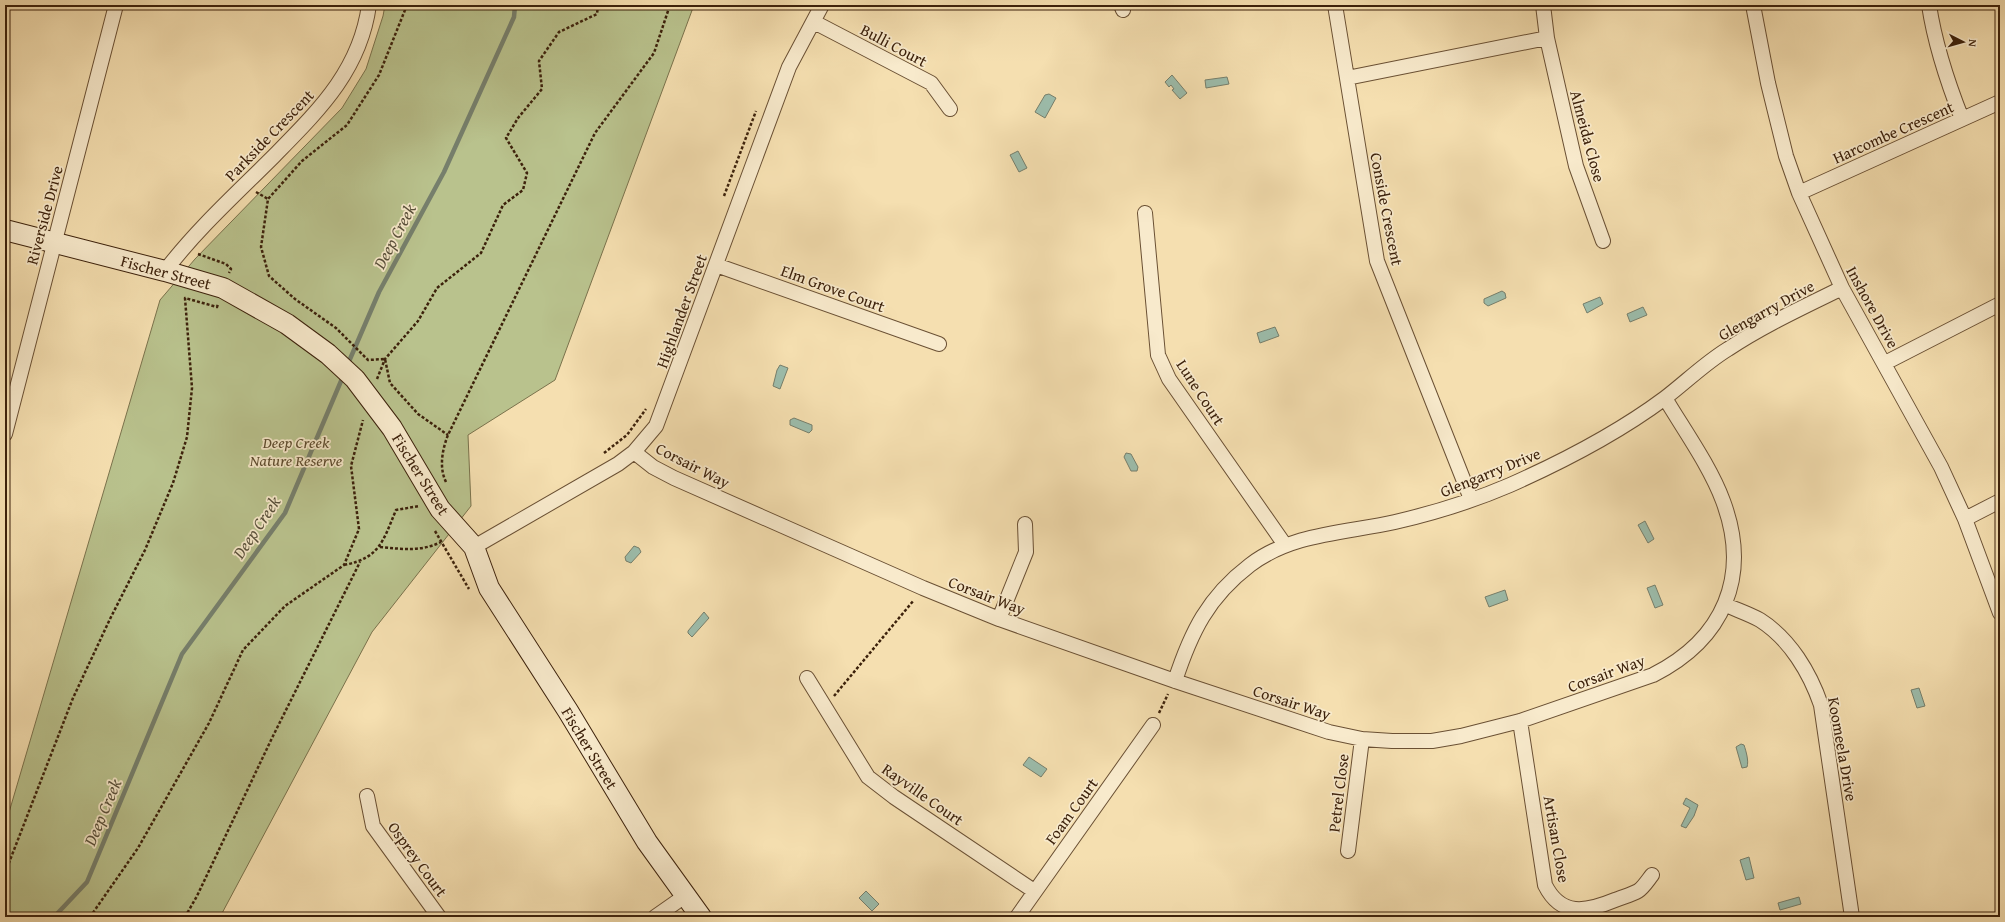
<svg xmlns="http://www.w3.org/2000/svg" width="2005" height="922" font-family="'Gentium Book Plus',serif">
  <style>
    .green { fill: #b9c28d; stroke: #7a724c }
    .water { fill: #9cbdac; stroke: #767f6c }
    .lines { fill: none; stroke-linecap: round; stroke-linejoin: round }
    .stream { stroke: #767f6c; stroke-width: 4.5 }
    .street-casing { stroke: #6a5034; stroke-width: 16 }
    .secondary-casing { stroke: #3c210b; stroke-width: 22 }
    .path { stroke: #3c210b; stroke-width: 2.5; stroke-dasharray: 3 2; stroke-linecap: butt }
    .street { stroke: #f8eacc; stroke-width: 14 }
    .secondary { stroke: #f8eacc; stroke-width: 20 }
    .labels { text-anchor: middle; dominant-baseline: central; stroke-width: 3.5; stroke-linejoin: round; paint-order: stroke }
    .street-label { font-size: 16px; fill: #3c210b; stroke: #f8eacc }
    .park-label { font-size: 16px; font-style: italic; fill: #5b492c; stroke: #f8eacc }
    .water-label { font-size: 17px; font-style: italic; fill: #59503b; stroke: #f8eacc }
  </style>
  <rect width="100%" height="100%" fill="#f5dfb0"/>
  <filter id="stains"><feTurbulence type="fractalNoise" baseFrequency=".005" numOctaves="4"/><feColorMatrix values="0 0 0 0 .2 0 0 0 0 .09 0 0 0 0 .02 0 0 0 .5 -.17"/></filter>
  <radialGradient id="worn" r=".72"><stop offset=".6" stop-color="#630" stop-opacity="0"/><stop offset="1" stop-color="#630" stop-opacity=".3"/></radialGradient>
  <!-- green -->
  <path class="green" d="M385,5h309l-139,375 -87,55 3,71 -99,126 -152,285h-215v-91l155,-526 35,-41 147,-151 24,-39 17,-53z"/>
  <!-- water -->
  <path class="water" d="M1172,75l15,18 -7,6 -8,-9 2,-1 -3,-4 -2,2 -4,-5z
    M1227,77l2,7 -23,4 -1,-8z
    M1049,94l7,4 -11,20 -10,-6 10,-17z
    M1018,151l9,17 -8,4 -9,-17z
    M1502,291l3,2 1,5 -18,8 -4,-3v-4z
    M1600,297l3,7 -16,9 -4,-9z
    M1643,307l4,8 -17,7 -3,-8z
    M1275,327l4,9 -19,7 -3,-10z
    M780,365l8,3 -8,21 -7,-3 4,-16z
    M794,418l18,7v5l-3,3 -19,-8v-5z
    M1126,453l5,1 7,13 -1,4h-6l-7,-14z
    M1645,521l9,18 -6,4 -10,-18z
    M634,546l5,2 2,4 -10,11 -5,-2 -1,-4z
    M1655,585l8,20 -8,3 -8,-20z
    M1505,590l3,10 -19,7 -4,-10z
    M704,612l5,6 -17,19 -4,-4v-2z
    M1919,688l6,18 -8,2 -6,-18z
    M1741,744l3,1c2,6 5,16 3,22l-5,1 -6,-21z
    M1029,757l18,12 -6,8 -18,-12z
    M1686,798l12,7 -4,11 -8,12 -5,-2 9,-18 -7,-4z
    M1749,857l5,21 -8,2 -6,-20z
    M866,891l13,13 -7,7 -13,-13z
    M1799,897l2,7 -21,6 -2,-7z"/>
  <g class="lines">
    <!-- stream -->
    <path class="stream" d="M347,366l32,-74 65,-120 70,-155 1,-12
      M54,917l33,-35 95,-228 103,-141 59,-139"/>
    <defs>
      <path id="street" d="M1121,5l2,5
        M1335,5l42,256 94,238
        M1753,5l15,78 18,73 13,37 43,95 99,179 24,52 35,94
        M1929,5c6,40 18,76 33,114
        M814,22l117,61 19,26
        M1547,38l29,128 27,75
        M1347,78l200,-40 -4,-33
        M1799,193l201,-91
        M1145,213l13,142 11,24 116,166
        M716,265l223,79
        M165,271c32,-42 72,-78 109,-115 44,-45 86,-85 95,-151
        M1885,363l115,-59
        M5,434l111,-429
        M634,452l19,15 21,11 249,110 76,31 176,62 154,51 33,7 30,2h40l29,-5 59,-15 133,-46c71,-36 98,-99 70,-174 -13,-35 -39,-71 -58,-103
        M1965,519l35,-18
        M474,547l144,-83 16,-12 22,-26 133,-359 33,-62
        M1726,605c11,5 23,9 34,15 30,19 50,53 61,85l31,212
        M999,619l27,-67 -1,-28
        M807,678l61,99 26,20 140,94
        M1175,681c16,-49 33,-84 75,-116 42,-32 96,-32 145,-43 39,-9 78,-21 115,-37 54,-24 108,-52 155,-87 21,-16 40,-35 63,-49 36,-24 76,-42 114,-61
        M1520,721l25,164c16,32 41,27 70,15 7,-3 16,-5 23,-9 5,-3 10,-11 14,-16
        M367,796l6,30 66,91
        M1348,851l14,-112
        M655,917l30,-21
        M1017,917l136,-192"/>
      <path id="secondary" d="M5,230l160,41 58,17 64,36 41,30 27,25 37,49 48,81 34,38 15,41 79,123 79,131 54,75"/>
    </defs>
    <!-- street casing -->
    <use href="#street" class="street-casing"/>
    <!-- secondary casing -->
    <use href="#secondary" class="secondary-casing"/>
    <!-- path -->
    <path class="path" d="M407,5l-28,70 -32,50 -45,36 -34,38 -7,48 8,29 26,23 41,29 32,32 17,-1 5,24 28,31 30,21
      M256,192l12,7
      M724,196l32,-85
      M198,254l28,10 5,5 -2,4
      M377,379l8,-20 33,-38 19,-33 44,-35 22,-48 20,-15 4,-17 -21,-35 12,-20 24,-29 -3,-28 20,-29 38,-18 1,-9
      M604,453l23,-18 19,-26
      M446,482c-7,-14 -4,-32 2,-47l147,-302 59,-80 16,-48
      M435,531l34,58
      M380,547c22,2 41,5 61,-5
      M344,565c36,-7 39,-24 52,-55l23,-4
      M834,696l80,-96
      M1159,713l9,-19
      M5,873l68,-175 37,-79 35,-69 28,-67 14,-46 5,-49 -7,-90 32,9 1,-3
      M90,917l48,-69 71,-125 34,-73 42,-44 59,-41 15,-36 -8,-63 12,-46
      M185,917l12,-21 75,-158 88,-176"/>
    <!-- street -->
    <use href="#street" class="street"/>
    <!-- secondary -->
    <use href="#secondary" class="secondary"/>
  </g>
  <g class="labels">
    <!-- street labels -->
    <g class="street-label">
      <text transform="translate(894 45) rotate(28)">Bulli Court</text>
      <text transform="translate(1893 132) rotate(-24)">Harcombe Crescent</text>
      <text transform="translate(269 135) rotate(-46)">Parkside Crescent</text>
      <text transform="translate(1588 136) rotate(75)">Almeida Close</text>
      <text transform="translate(1387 209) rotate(79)">Conside Crescent</text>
      <text transform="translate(44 215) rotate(-75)">Riverside Drive</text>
      <text transform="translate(166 272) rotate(15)">Fischer Street</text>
      <text transform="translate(833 288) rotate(20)">Elm Grove Court</text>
      <text transform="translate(1873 307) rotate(61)">Inshore Drive</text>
      <text transform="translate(1766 310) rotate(-29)">Glengarry Drive</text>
      <text transform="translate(681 311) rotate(-70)">Highlander Street</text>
      <text transform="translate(1201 392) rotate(57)">Lune Court</text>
      <text transform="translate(693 465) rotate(27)">Corsair Way</text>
      <text transform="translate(1490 472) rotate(-22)">Glengarry Drive</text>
      <text transform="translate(421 474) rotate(58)">Fischer Street</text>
      <text transform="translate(987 595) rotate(21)">Corsair Way</text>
      <text transform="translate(1606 673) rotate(-20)">Corsair Way</text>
      <text transform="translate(1292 702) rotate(18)">Corsair Way</text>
      <text transform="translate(590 748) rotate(59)">Fischer Street</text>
      <text transform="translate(1843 749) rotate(80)">Koomeela Drive</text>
      <text transform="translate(1338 793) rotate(-83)">Petrel Close</text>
      <text transform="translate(923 794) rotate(35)">Rayville Court</text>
      <text transform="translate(1071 811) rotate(-54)">Foam Court</text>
      <text transform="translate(1557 839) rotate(80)">Artisan Close</text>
      <text transform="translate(418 859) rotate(54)">Osprey Court</text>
    </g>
    <!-- park labels -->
    <g class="park-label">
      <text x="296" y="442">Deep Creek<tspan x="296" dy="18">Nature Reserve</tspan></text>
    </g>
    <!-- water labels -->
    <g class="water-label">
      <text transform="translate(394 236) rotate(-62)">Deep Creek</text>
      <text transform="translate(256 527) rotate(-56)">Deep Creek</text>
      <text transform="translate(102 812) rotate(-67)">Deep Creek</text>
    </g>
  </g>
  <!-- margin -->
  <rect width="2005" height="922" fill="none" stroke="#f5dfb0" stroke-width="20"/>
  <rect x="6" y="6" width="1993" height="910" fill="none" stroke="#3c210b" stroke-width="2"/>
  <rect x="10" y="10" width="1985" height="902" fill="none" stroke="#3c210b"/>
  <!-- north arrow -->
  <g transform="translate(1963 42) rotate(96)" stroke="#f8eacc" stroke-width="3" paint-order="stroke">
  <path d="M0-3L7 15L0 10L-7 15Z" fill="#3c210b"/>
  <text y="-6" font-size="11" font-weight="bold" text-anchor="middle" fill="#3c210b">N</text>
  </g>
  <rect width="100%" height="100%" filter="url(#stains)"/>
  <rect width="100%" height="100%" fill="url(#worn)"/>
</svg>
